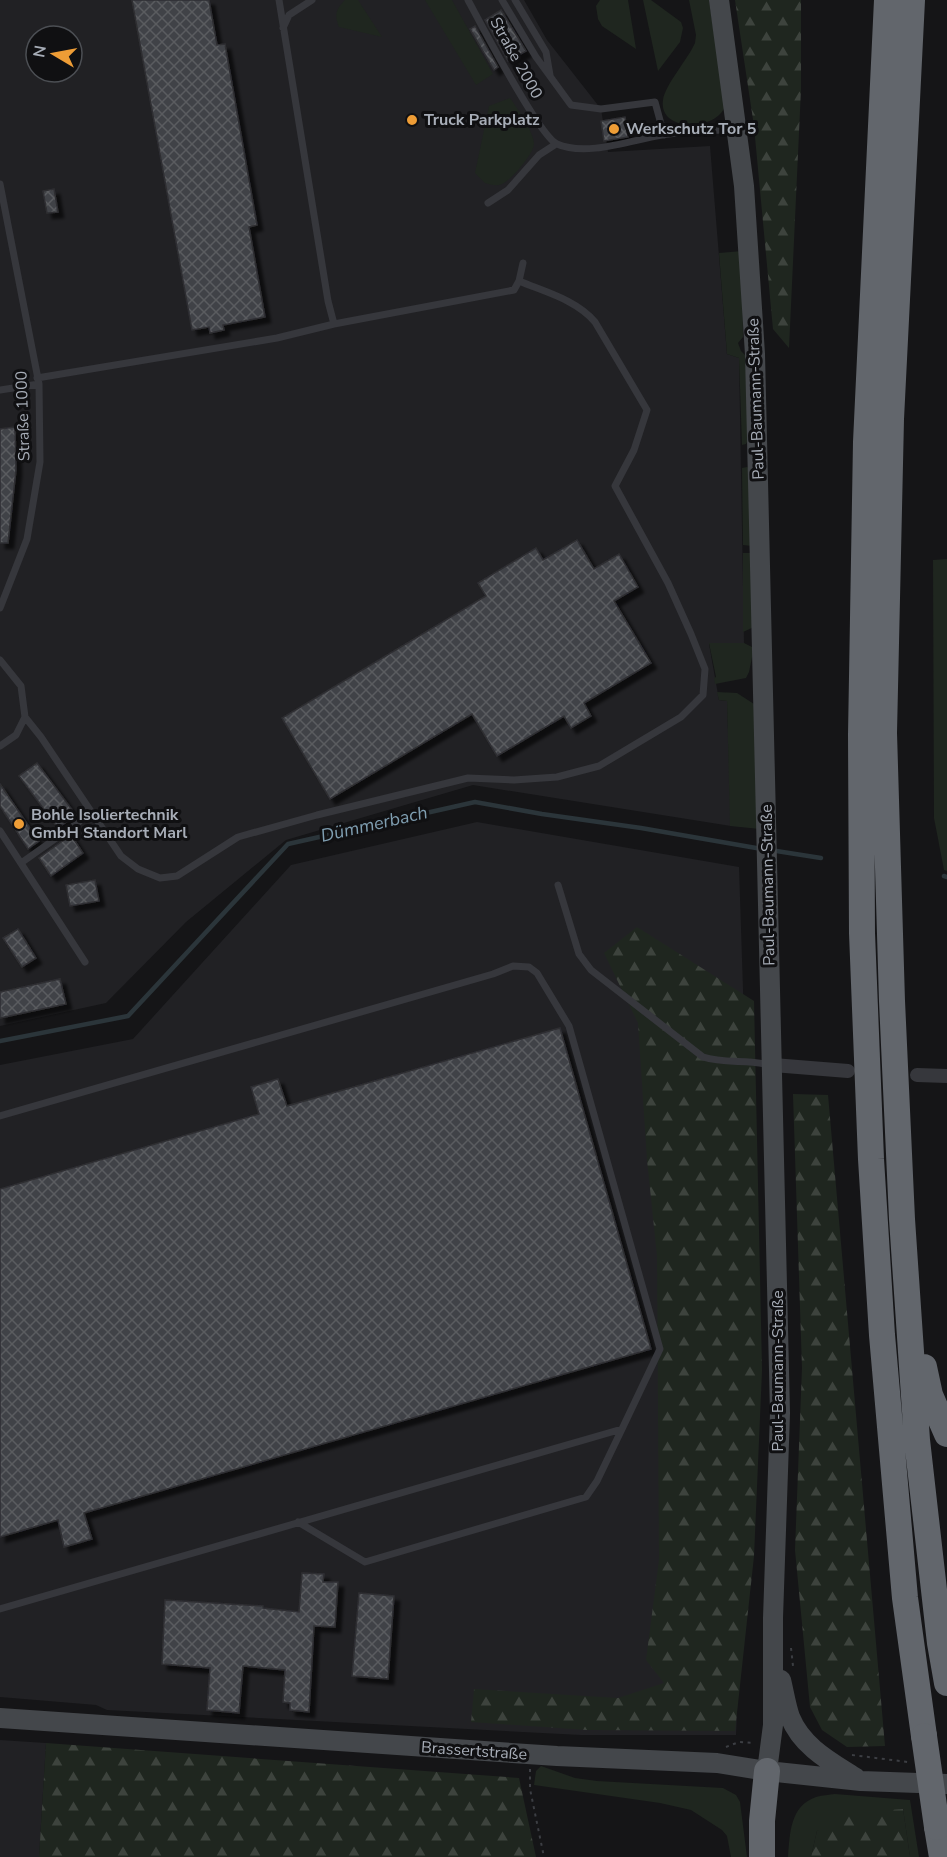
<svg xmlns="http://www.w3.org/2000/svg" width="947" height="1857" font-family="'Nunito Sans',sans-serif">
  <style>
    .built { fill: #212124; fill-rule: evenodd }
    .green { fill: #1f261f }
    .forest { fill: url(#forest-firs) }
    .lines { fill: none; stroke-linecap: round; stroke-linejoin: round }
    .stream { stroke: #2b353a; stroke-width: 4.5 }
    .building { fill: url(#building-cross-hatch); stroke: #2f2f33; stroke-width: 1.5; filter: url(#shadow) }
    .path { stroke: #3c3e43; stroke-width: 2; stroke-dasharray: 3 4.5; stroke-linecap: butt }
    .lane { stroke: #36373c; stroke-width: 7 }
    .street { stroke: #36373c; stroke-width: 14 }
    .secondary { stroke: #44474b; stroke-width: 20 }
    .highway { stroke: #62666c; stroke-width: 26 }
    .highway-bridge { stroke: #62666c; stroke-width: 26 }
    .poi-dot { fill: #ee9d36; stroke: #101012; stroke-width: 2 }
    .labels { text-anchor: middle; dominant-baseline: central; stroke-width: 6; stroke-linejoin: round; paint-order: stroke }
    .street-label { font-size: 16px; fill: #a7adb7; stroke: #101012 }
    .poi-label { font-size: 16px; font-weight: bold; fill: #a7adb7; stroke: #101012; text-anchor: start }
    .water-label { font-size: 18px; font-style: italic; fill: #7f9eb1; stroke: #101012 }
  </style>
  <defs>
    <pattern id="forest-firs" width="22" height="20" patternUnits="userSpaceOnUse" patternTransform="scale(1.5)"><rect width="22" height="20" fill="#1f261f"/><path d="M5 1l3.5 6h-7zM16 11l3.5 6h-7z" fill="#3d433d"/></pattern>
    <pattern id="building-cross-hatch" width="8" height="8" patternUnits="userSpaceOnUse" patternTransform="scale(1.5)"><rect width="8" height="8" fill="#414347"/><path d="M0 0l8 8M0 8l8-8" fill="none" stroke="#5a5b5f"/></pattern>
    <filter id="shadow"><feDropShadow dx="5.5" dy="5.5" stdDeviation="1.5" flood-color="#0009"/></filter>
  </defs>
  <rect width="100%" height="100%" fill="#151517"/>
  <!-- built -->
  <path class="built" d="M0,0h524l23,40 54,69 7,43 102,-6 17,208 12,4 5,285 -35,1 10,56 8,1 4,125 -258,-41 -187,55 -100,82 -80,81 -106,23zM36,36h36v36h-36z
    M477,822l262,45 15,456 -18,412h-155l-474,-25 -11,-5 -96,-8v-632l133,-26 158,-174z
    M0,1740l46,3 -7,114h-39z"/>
  <!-- green -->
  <path class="green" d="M345,0h13l24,37 -43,-10c-5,-12 -3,-18 6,-27z
    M425,0h27l41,74 -17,11z
    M600,0h28l8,49 -34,-23 -4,-7 -2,-13z
    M643,0h8l30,22 2,6 -3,14 -22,29z
    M689,0h20l16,106c-8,25 -67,27 -62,-6 2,-15 25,-41 32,-57l1,-8z
    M510,98c7,10 24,34 24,46 0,9 -25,40 -35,41 -4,1 -10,-1 -14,-2l-10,-10 14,-67z
    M742,251l1,86 -5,6 3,8 6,6 3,79 -4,8 -4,1 -3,-87 -12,-4 -8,-101z
    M747,467l3,1 2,78 -9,-1 -1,-77z
    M743,553h9l2,74 -11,5z
    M947,559v312l-3,-1 -10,-52 -1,-258z
    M709,643h35l10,5 -5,24 -3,6 -31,6 -1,-6 2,-1z
    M717,692l20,1 17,11 6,125 -30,-3 -3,-125 -8,-1z
    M541,1766l34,12 22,3 126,7 13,7 4,7 7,55h-16l-4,-21 -5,-6 -31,-20 -31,-7 -126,-18 2,-14z
    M835,1794l75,6 9,57h-9l-7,-48 -86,22 -6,26h-23c2,-24 2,-51 28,-60 7,-2 13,-2 19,-3z"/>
  <!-- forest -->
  <path class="forest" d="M735,0h66v89l-12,259 -16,-19 -19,-203z
    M637,927l117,74 8,369 -8,186 -19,175 -148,-1 -116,-8 3,-33 144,9 46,-15 -18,-23 13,-100 -2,-304 -10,-96 -9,-137 -34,-70z
    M793,1094l35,1 57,651 -38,1 -25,-17 -12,-23 -15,-157 7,-182z
    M46,1743l473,35 17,79h-497z
    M903,1809l7,48h-99l6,-26 34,-18z"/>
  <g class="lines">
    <!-- stream -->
    <path class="stream" d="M770,850l51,8
      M944,876l3,1
      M0,1041l128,-25 160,-172 187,-42 67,12 99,14 121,21"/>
  </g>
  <!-- building -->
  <path class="building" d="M132,0h77l8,45 8,-1 32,181 -8,2 16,90 -42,8 1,5 -14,3 -1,-6 -17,3z
    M501,10l25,41 -18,10 -23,-41z
    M475,26l23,41 -4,3 -24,-41z
    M625,117l3,20 -24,4 -3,-20z
    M54,189l4,23 -11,1 -4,-22z
    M15,427l1,43 -8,73h-8v-114z
    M577,540l17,29 25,-15 19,33 -24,14 37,62 -67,40 7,13 -20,12 -7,-12 -67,40 -25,-42 -142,85 -48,-81 204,-122 -8,-13 58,-35 7,12z
    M37,763l39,52 -18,13 -39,-52z
    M0,784l39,57 -11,8 -28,-43z
    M71,835l12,18 -32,23 -12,-18z
    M95,880l4,21 -29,5 -4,-21z
    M18,929l18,29 -14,9 -19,-29z
    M60,979l6,25 -66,14v-26z
    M560,1028l91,321 -567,164 8,26 -28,8 -6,-27 -58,17v-348l259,-75 -8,-27 27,-8 9,27z
    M302,1573l22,1 -1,8h15l-3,45 -21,-1 -5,86 -19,-2v-7l-7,-1 2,-32 -42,-4 -4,47 -32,-3 3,-42 -48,-4 3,-64 98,6v2l36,4z
    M359,1593l35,3 -6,83 -36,-3z"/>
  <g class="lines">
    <!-- path -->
    <path class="path" d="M791,1648l2,18
      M726,1747l13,-5 16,1
      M852,1755l56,7
      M530,1769v20l14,68"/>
    <!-- lane -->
    <path class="lane" d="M279,0l49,301 6,23 180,-34 5,-9 4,-18
      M468,0c13,24 71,136 89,144 29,13 75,-4 105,-9 24,-4 49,-4 73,-6
      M502,0l34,57 35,48 30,4 54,-7 9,33
      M515,0l31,52 4,23
      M283,28l6,-13 23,-15
      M0,184l39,200 1,78 -13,77 -27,69
      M488,203l20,-13 31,-35 17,-11
      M37,378l240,-40 57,-14
      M0,390l39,-6
      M0,660l21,26 4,31 -9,18 -16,11
      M25,717l16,20 80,119 17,13 22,9 17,-2 61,-39 79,-22 151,-37 46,2 43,-3 42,-11 82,-49 22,-22 2,-26 -14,-35 -23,-51 -53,-97 19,-36 13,-40 -52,-88c-18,-22 -50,-30 -76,-41
      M0,831l85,131
      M21,863l58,-41
      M558,885l21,69 12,16 112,87c21,7 45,2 67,8
      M0,1116l493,-142 20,-8 16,1 8,6 32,53 91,323 -38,80 -622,180
      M298,1522l67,40 221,-65 11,-16 25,-52"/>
    <!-- street -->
    <path class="street" d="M773,1065l75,6
      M917,1075l30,1"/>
    <!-- secondary -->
    <path class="secondary" d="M719,0l25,186 11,168 25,1059 -7,205v107l-6,46
      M781,1680c3,12 5,26 9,37 12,30 41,45 66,61
      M0,1718l557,38 160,7 50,8 94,10 86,3"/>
    <!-- highway -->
    <path class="highway" d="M887,0l-21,442 -5,293 1,198 9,226 11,176 23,263 19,138
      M912,0l-21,419 -7,314 8,268 10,218 15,221 23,203 7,40
      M924,1367l6,28 17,39
      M937,1827l5,30
      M762,1857v-36l5,-50"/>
    <!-- highway-bridge -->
    <path class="highway-bridge" d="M924,1736l13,91"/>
  </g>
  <!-- markers -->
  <g class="poi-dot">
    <circle cx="412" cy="120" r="6"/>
    <circle cx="614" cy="129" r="6"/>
    <circle cx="19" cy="824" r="6"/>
  </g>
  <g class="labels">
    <!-- street labels -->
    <g class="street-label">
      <text transform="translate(516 58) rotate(61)">Straße 2000</text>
      <text transform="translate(756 399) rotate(-92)">Paul-Baumann-Straße</text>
      <text transform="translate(23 416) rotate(-92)">Straße 1000</text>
      <text transform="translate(768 885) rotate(-91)">Paul-Baumann-Straße</text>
      <text transform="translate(778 1371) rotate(-90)">Paul-Baumann-Straße</text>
      <text transform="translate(474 1751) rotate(4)">Brassertstraße</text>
    </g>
    <!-- poi labels -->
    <g class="poi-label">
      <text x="424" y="120">Truck Parkplatz</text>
      <text x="626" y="129">Werkschutz Tor 5</text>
      <text x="31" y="815">Bohle Isoliertechnik<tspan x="31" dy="18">GmbH Standort Marl</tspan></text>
    </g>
    <!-- water labels -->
    <g class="water-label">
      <text transform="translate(374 824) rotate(-13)">Dümmerbach</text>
    </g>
  </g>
  <!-- north arrow -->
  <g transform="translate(54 54) rotate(280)"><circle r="28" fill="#101012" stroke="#4c4f54" stroke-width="1.5"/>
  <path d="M0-4.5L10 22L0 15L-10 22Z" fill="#ee9d36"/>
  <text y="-9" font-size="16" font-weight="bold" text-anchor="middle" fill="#a7adb7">N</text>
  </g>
</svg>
